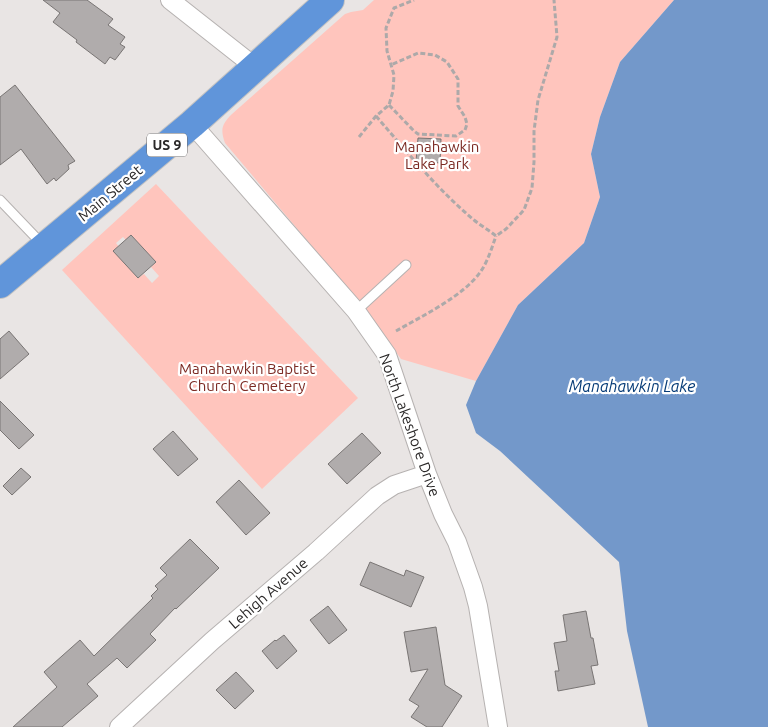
<svg xmlns="http://www.w3.org/2000/svg" width="768" height="727" font-family="Ubuntu,sans-serif">
  <style>
    .green { fill: #ffc5bd; fill-rule: evenodd }
    .water { fill: #7398ca }
    .building { fill: #b0acac; stroke: #797574 }
    .lines { fill: none; stroke-linecap: round; stroke-linejoin: round }
    .lane-casing { stroke: #b6b2b1; stroke-width: 11 }
    .street-casing { stroke: #b6b2b1; stroke-width: 20 }
    .highway-casing { stroke: #c3c3c3; stroke-width: 30 }
    .path { stroke: #ada9a9; stroke-width: 3; stroke-dasharray: 5 2.5; stroke-linecap: butt }
    .lane { stroke: #fff; stroke-width: 9 }
    .street { stroke: #fff; stroke-width: 18 }
    .highway { stroke: #6095da; stroke-width: 28 }
    .labels { text-anchor: middle; dominant-baseline: central; stroke-width: 4.5; stroke-linejoin: round; paint-order: stroke }
    .shield { fill: #fff; stroke: #6a6868; stroke-width: 1 }
    .shield-label { font-size: 14px; font-weight: bold; fill: #2a2828 }
    .park-label { font-size: 15px; fill: #7c2b24; stroke: #fff }
    .street-label { font-size: 15px; fill: #2a2828; stroke: #fff }
    .water-label { font-size: 16px; font-style: italic; fill: #063b77; stroke: #fff }
  </style>
  <rect width="100%" height="100%" fill="#e9e5e4"/>
  <!-- green -->
  <path class="green" d="M374,0h300l-54,62 -20,55 -9,37 9,43 -16,46 -66,62 -42,76 -75,-22 -32,-45 -144,-171c-5,-14 -3,-19 7,-29l113,-100 6,-2 12,-2z
    M156,184l202,214 -96,91 -200,-219zM131,235l25,27 -5,5 8,9 -7,7 -8,-9 -6,4 -24,-27 5,-4 -3,-4 7,-6 3,3z"/>
  <!-- water -->
  <path class="water" d="M674,0h94v727h-120l-21,-96 -8,-69 -119,-111 -24,-18 -10,-28 10,-24 42,-76 66,-62 16,-46 -9,-43 9,-37 20,-55z"/>
  <!-- building -->
  <path class="building" d="M43,0h44l26,19 -5,6 17,12 -5,7 5,3 -10,13 -5,-3 -5,7 -29,-22 1,-2 -24,-18 7,-9z
    M15,85l60,76 -7,4 1,4 -13,12 -2,-3 -7,6 -26,-35 -21,16v-68z
    M418,138l23,1 -1,24 -24,-2z
    M131,235l25,27 -18,16 -25,-27z
    M9,331l20,23 -29,25v-40z
    M0,401l34,34 -15,14 -19,-19z
    M173,431l25,28 -20,17 -25,-27z
    M362,433l19,20 -34,31 -19,-20z
    M21,468l10,9 -19,18 -9,-9z
    M239,480l31,33 -24,22 -30,-33z
    M190,539l29,29 -43,41 -1,-1 -25,26 6,6 -29,28 -10,-10 -30,26 11,12 -36,31h-49l44,-40 -13,-15 36,-32 14,16 59,-58 -2,-2 7,-7 -3,-3 12,-11 -7,-7z
    M370,562l34,14 2,-6 18,7 -13,30 -51,-22z
    M328,606l19,24 -18,14 -19,-24z
    M586,611l5,27h2l5,27 -7,1 4,18 -37,7 -3,-20h4l-5,-28 13,-2 -4,-26z
    M436,627l9,58 17,11 -20,31h-15l-16,-10 8,-11 -10,-6 19,-31 -17,3 -7,-40z
    M284,635l13,16 -20,18 -15,-18 13,-11 1,1z
    M236,672l18,19 -19,18 -19,-19z"/>
  <g class="lines">
    <defs>
      <path id="lane" d="M0,200l43,45
        M356,311l50,-46"/>
      <path id="street" d="M170,0l85,67
        M192,124l164,187 31,44 40,119 16,40 14,28 16,45 5,19 20,121
        M119,727l93,-86 104,-89 61,-56 17,-11 33,-11"/>
      <path id="highway" d="M0,284l192,-160 138,-124"/>
    </defs>
    <!-- lane casing -->
    <use href="#lane" class="lane-casing"/>
    <!-- street casing -->
    <use href="#street" class="street-casing"/>
    <!-- highway casing -->
    <use href="#highway" class="highway-casing"/>
    <!-- path -->
    <path class="path" d="M389,105l25,26 4,3 38,2 9,-6 2,-6 -2,-7 -7,-11v-27l-11,-17 -12,-7 -17,-2 -27,12
      M376,116c31,36 62,74 98,104 7,6 15,10 22,16l10,-7 18,-19 8,-22 2,-26v-31l4,-31 19,-63 -3,-37
      M359,137l17,-21 13,-11 4,-14 1,-16 -7,-24 -1,-23 8,-20 20,-8
      M396,331c26,-15 68,-35 85,-60 7,-10 11,-24 15,-35"/>
    <!-- lane -->
    <use href="#lane" class="lane"/>
    <!-- street -->
    <use href="#street" class="street"/>
    <!-- highway -->
    <use href="#highway" class="highway"/>
  </g>
  <g class="labels">
    <!-- shield labels -->
    <rect class="shield" x="147" y="133.5" width="40" height="23" rx="4"/>
    <g class="shield-label">
      <text x="167" y="145">US 9</text>
    </g>
    <!-- park labels -->
    <g class="park-label">
      <text x="437" y="146">Manahawkin<tspan x="437" dy="17">Lake Park</tspan></text>
      <text x="247" y="368">Manahawkin Baptist<tspan x="247" dy="17">Church Cemetery</tspan></text>
    </g>
    <!-- street labels -->
    <g class="street-label">
      <text transform="translate(110 193) rotate(-40)">Main Street</text>
      <text transform="translate(410 425) rotate(70)">North Lakeshore Drive</text>
      <text transform="translate(268 593) rotate(-41)">Lehigh Avenue</text>
    </g>
    <!-- water labels -->
    <g class="water-label">
      <text x="632" y="386">Manahawkin Lake</text>
    </g>
  </g>
</svg>
